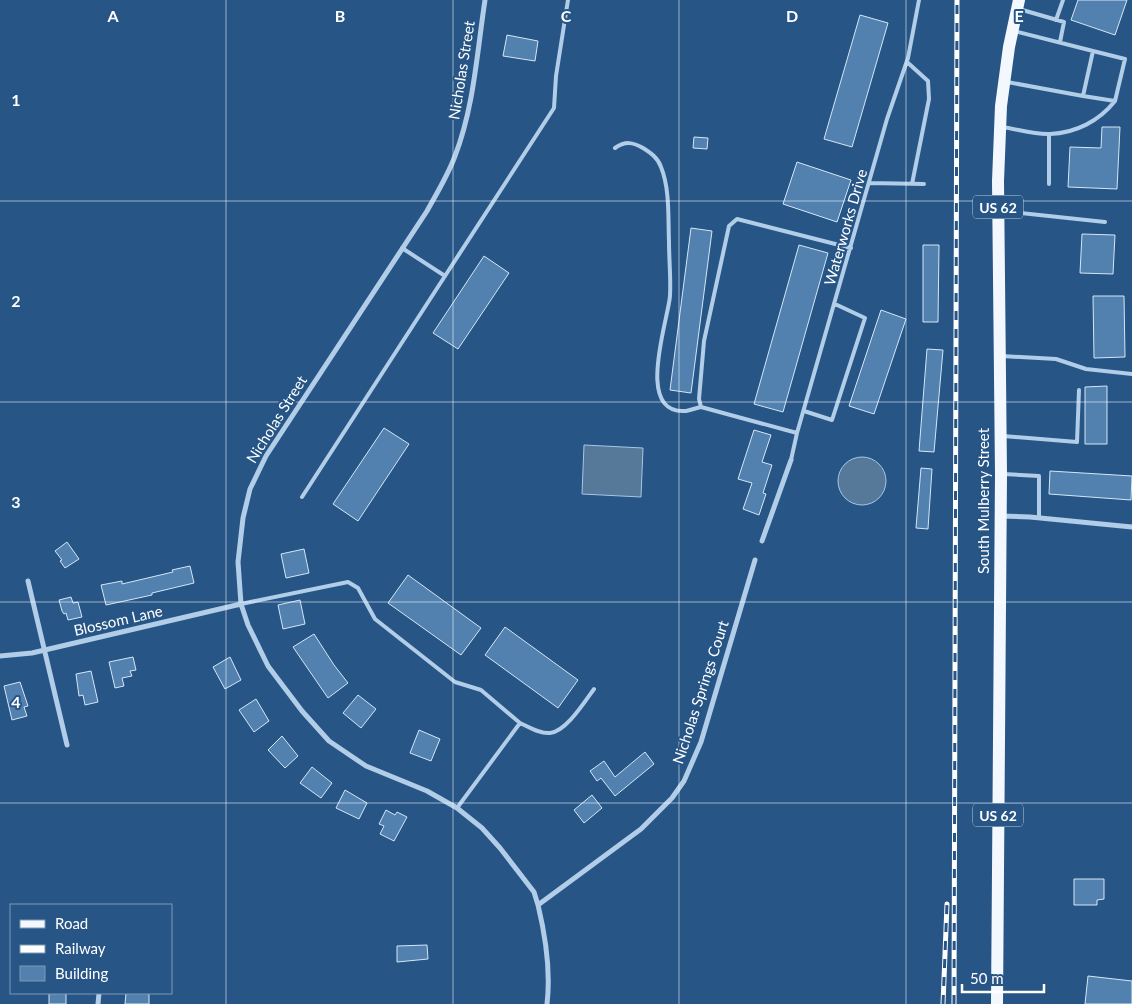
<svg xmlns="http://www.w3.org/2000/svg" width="1132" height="1004" font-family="Lato,sans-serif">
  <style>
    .water { fill: #567899; stroke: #a5c8e9 }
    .building { fill: #5281b0; stroke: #d5e6f6 }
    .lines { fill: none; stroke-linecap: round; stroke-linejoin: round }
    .service { stroke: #b1cde8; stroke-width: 4 }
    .minor { stroke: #b1cde8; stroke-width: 5 }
    .primary { stroke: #f3f8fe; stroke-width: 12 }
    .rail-casing { stroke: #fff; stroke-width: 5 }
    .rail { stroke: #265586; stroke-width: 3; stroke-dasharray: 9; stroke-linecap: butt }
    .grid { fill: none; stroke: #fff; stroke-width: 1; stroke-opacity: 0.55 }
    .labels { text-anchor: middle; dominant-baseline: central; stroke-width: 4; stroke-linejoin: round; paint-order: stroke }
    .shield { fill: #265586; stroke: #beccdb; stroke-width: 1 }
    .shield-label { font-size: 14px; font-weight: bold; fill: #fff }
    .street-label { font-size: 15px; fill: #fff; stroke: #265586 }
    .grid-label { font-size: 16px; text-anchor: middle; font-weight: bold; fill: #fff; stroke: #265586; stroke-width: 4; stroke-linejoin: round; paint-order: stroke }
  </style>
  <rect width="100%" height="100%" fill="#265586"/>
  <!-- water -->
  <path class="water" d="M584,445l59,3 -2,49 -59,-3z
    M838 481a24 24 0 1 1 48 0a24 24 0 1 1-48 0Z"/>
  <!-- building -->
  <path class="building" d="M1078,0h49l-12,35 -44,-15z
    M860,15l28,8 -36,124 -28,-8z
    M507,35l31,6 -3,20 -32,-5z
    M1102,127h18l-3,62 -49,-2 2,-40 31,1z
    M694,137l14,1 -1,11 -14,-1z
    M797,162l54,18 -14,42 -54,-18z
    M691,228l21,3 -21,162 -21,-3z
    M1082,234l33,1 -2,39 -33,-1z
    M799,245l29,8 -45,159 -29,-8z
    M923,245h16l-1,77h-15z
    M484,256l25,17 -51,76 -25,-16z
    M1093,296h31l1,61 -31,1z
    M881,310l25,9 -32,95 -25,-8z
    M927,349l16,1 -9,102 -15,-1z
    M1107,386v58h-22v-57z
    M384,428l25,16 -51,77 -25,-17z
    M754,430l17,5 -9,27 10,3 -9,28 3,1 -7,21 -16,-6 9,-26 -14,-4z
    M921,468l11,1 -4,60 -12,-1z
    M1050,471l82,5 -1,24 -82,-6z
    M67,542l12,17 -14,9 -5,-7 2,-1 -7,-9z
    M304,549l5,24 -23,5 -5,-24z
    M190,566l4,17 -42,10v2l-46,10 -5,-20 21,-4v3l51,-12 -1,-2z
    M408,575l73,53 -20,27 -73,-52z
    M71,597l2,6 5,-1 4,15 -14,3 -2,-7 -2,1 -2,-3 -3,-11z
    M300,600l5,24 -22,5 -5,-24z
    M505,627l73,53 -20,28 -73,-53z
    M314,634l20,31 14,18 -20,15 -35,-51z
    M133,657l3,13 -6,1 2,5 -10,2 2,8 -9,2 -6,-26z
    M230,657l11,23 -16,9 -12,-22z
    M91,671l7,31 -13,3 -2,-10 -4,1 -3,-22z
    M20,682l8,24 -4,1 3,9 -15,4 -8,-34z
    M358,695l18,14 -15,19 -18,-15z
    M256,699l13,22 -15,11 -15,-22z
    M419,730l21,9 -9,22 -21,-8z
    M282,736l16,20 -13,12 -17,-18z
    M645,752l9,12 -39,32 -14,-18 -4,3 -7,-10 14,-10 11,16z
    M312,767l20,16 -11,15 -21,-15z
    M345,790l22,13 -8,16 -23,-11z
    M592,795l10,13 -18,15 -10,-13z
    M386,810l9,5 2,-3 10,5 -13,24 -14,-7 4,-8 -5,-2z
    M1074,879h30v20l-7,1v5h-23z
    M427,945l1,14 -31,3v-16z
    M1088,976l44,5v23h-47z
    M49,993h17v11h-17z
    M126,993h23v11h-24z"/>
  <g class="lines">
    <!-- service -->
    <path class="service" d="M1019,9l45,13 -4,20
      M1056,20l7,-20
      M1093,51l32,8 -10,42
      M907,62l21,19 1,18 -17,85
      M1007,82l76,14 10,-45 -79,-20
      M1002,127c15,2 33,8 48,7 26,-1 49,-13 65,-33l-32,-5
      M1049,134v50
      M615,148c10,-7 18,-6 28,0 8,5 15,10 18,19 9,22 7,51 8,75 0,18 2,36 1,54 -2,25 -36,119 16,115 5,-1 10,-3 15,-4
      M869,183l55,1
      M1001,211l104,11
      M445,276l109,-168 2,-32 12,-76
      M1002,356l54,3 30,10 46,5
      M804,411l28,9 33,-102 -30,-14
      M797,433l-96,-26 -2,-8 5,-58 25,-115 8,-7 114,29
      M1003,436l74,6 2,-52
      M791,460l6,-27 90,-314 21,-61 11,-58
      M1003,474l36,2v42
      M302,497l143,-221 -43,-28
      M241,604l107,-22 10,6 17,31 80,63 26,8 39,33
      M457,808l63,-85c9,4 19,11 30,10 16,-1 35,-32 44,-44"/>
    <!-- minor -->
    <path class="minor" d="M485,0c-8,52 -11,107 -30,156 -7,19 -18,37 -28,55l-161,245 -16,33 -7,29 -5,44 3,42 7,21 20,41 34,45 27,30 37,25 61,25 30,17 25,20 18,20 34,44 4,13
      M1000,516l30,1 102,10
      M762,541l29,-81
      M28,581l39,164
      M0,656l32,-3 209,-49
      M98,1004l1,-11
      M547,1004c4,-34 -1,-66 -9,-99l103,-76 31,-31 12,-17 17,-39 54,-182"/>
    <!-- primary -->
    <path class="primary" d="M997,1004l4,-530 -3,-293 3,-75 8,-59 10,-47"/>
    <defs>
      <path id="rail" d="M943,1004l4,-100
        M954,1004l3,-1004"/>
    </defs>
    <!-- rail casing -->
    <use href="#rail" class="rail-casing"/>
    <!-- rail -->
    <use href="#rail" class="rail"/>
  </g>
  <!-- grid -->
  <path class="grid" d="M226,0v1004M453,0v1004M679,0v1004M906,0v1004M0,201h1132M0,402h1132M0,602h1132M0,803h1132"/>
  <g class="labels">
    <!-- shield labels -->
    <g class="shield">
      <rect x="973" y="195.5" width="50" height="23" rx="4"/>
      <rect x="973" y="803.5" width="50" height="23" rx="4"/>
    </g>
    <g class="shield-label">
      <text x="998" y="207">US 62</text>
      <text x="998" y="815">US 62</text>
    </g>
    <!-- street labels -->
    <g class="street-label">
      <text transform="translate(461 70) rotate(-81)">Nicholas Street</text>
      <text transform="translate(845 227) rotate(-74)">Waterworks Drive</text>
      <text transform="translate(276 419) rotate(-58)">Nicholas Street</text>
      <text transform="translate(983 501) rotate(-90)">South Mulberry Street</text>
      <text transform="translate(118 620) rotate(-13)">Blossom Lane</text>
      <text transform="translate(700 692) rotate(-72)">Nicholas Springs Court</text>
    </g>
  </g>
  <g class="grid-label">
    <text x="113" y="22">A</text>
    <text x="340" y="22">B</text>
    <text x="566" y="22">C</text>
    <text x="792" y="22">D</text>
    <text x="1019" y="22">E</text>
    <text x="16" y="106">1</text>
    <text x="16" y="307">2</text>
    <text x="16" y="508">3</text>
    <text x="16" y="708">4</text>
  </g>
  <!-- legend -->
  <rect x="10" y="904" width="162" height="90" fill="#265586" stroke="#7d99b6"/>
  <rect x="20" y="920" width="25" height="8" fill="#f3f8fe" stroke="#7d99b6"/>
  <text x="55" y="929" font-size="15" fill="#ffffff">Road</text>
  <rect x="20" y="945" width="25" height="8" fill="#ffffff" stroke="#7d99b6"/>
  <text x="55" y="954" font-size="15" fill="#ffffff">Railway</text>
  <rect x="20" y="966" width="25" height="15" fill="#5281b0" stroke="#7d99b6"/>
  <text x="55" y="979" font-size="15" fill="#ffffff">Building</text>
  <!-- scale -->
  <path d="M962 984v8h82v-8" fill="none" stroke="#ffffff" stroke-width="2.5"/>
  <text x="970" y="984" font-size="15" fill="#ffffff" stroke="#265586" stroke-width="4" paint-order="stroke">50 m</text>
</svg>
